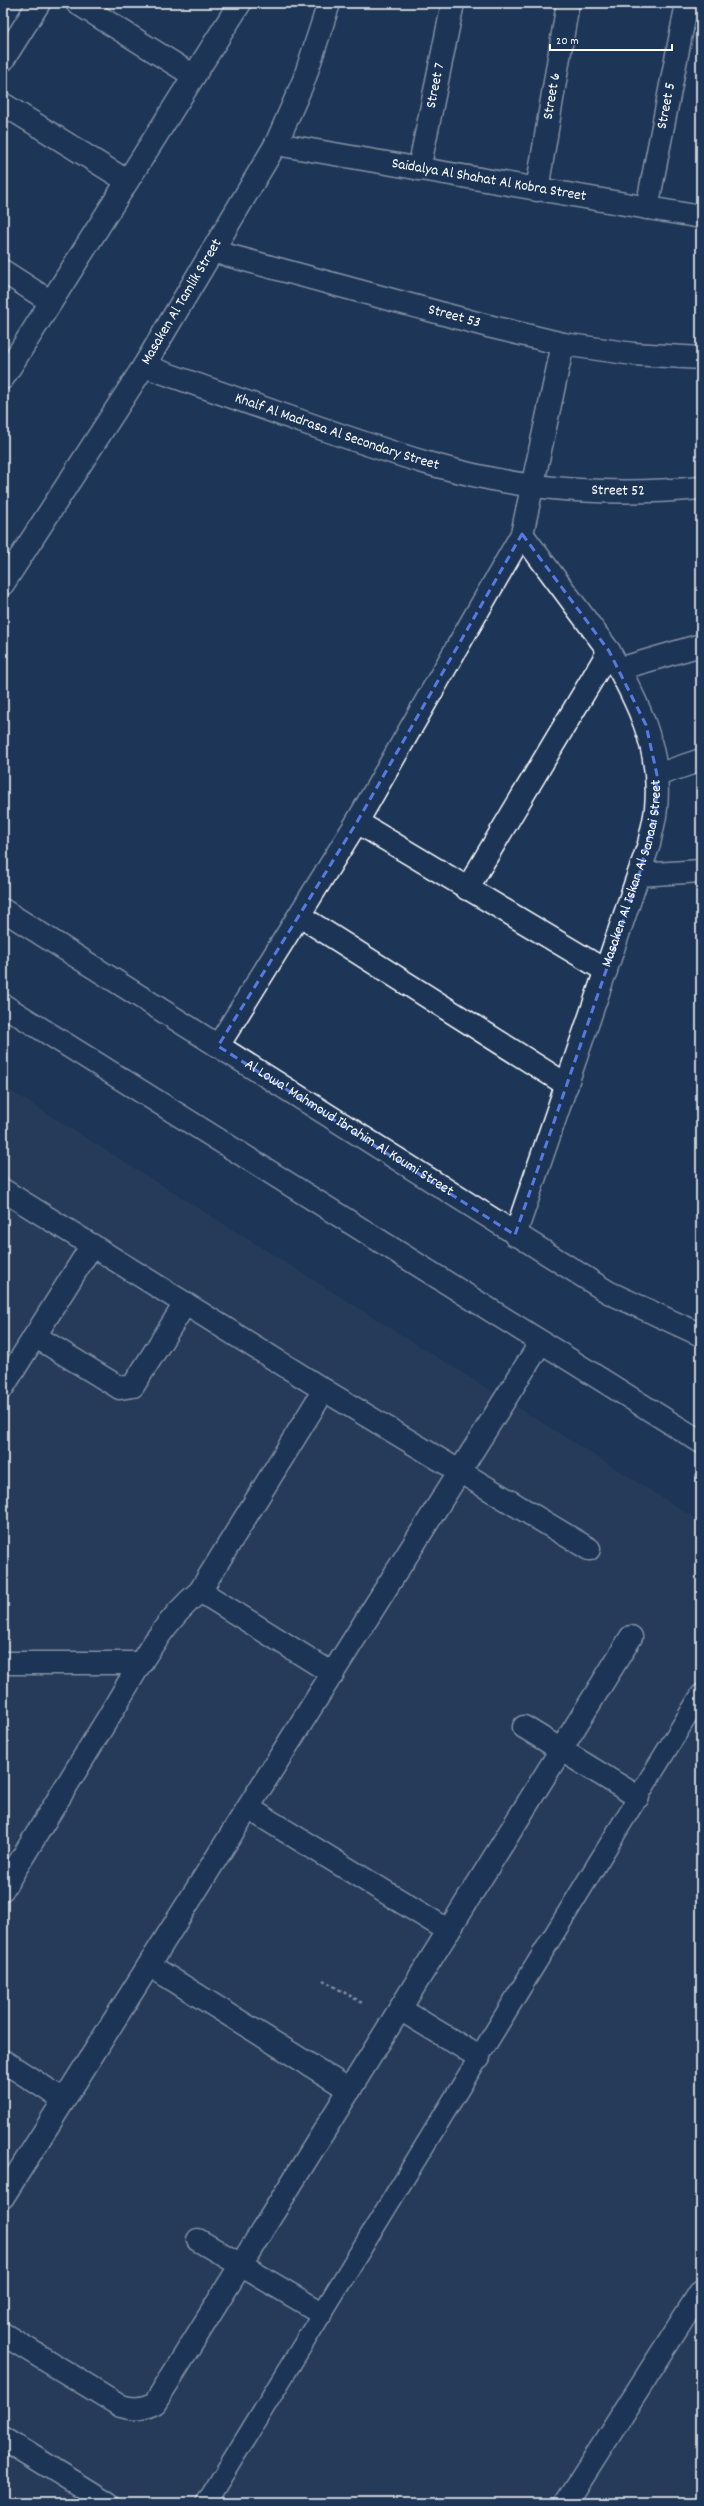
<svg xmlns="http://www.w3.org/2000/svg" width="704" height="2506" font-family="Dekko,sans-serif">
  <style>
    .built { fill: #31435d }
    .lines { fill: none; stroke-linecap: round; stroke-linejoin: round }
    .service-casing { stroke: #fff; stroke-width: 22 }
    .minor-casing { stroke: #fff; stroke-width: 25 }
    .path { stroke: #fff; stroke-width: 2.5; stroke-dasharray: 3 3; stroke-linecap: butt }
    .service { stroke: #1d3557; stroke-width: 19 }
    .minor { stroke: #1d3557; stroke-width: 22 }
    .marked { fill: none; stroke: #567ae2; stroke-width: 3; stroke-dasharray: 8 5; stroke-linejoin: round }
    .labels { text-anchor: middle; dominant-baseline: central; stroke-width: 3; stroke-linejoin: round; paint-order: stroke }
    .street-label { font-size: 15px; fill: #fff; stroke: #1d3557 }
  </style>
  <rect width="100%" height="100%" fill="#1d3557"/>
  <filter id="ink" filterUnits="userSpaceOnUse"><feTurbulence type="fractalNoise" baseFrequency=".025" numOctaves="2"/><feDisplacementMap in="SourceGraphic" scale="8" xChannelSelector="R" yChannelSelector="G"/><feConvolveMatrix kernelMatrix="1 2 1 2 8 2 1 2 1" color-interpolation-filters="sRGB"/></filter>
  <g filter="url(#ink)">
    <!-- built -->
    <path class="built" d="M3,1086l698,436v981h-698z"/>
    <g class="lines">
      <defs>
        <path id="service" d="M206,2503l495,-809"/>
        <g id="minor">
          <path d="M77,3l117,73"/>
          <path d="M3,60l36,-57"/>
          <path d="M3,104l124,77"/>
          <path id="s1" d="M276,144l425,73"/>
          <path id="s2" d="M419,169l34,-166"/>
          <path id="s3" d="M537,190l31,-187"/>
          <path id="s4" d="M647,208l40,-205"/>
          <path id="s5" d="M212,251l276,75 75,18 70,10 68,4"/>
          <path d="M3,271l48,31"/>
          <path id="s6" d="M144,366c59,21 119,42 179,63 69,24 139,48 212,57 55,7 111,7 166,2"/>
          <path d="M3,378l237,-375"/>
          <path id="s7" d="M3,584l141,-218 132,-222 28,-64 25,-77"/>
          <path d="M619,669l82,-24"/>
          <path d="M657,775l44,-15"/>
          <path d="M357,822l249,149"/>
          <path d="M639,875l62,-4"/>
          <path d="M467,889l142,-238"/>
          <path id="s8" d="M3,910l605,382 93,43"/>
          <path d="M300,916l267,169"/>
          <path d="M3,1005l698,437"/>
          <path d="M218,1046l139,-224 165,-288 41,-190"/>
          <path d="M3,1190l321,200 265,159"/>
          <path id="s9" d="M515,1235l134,-391c2,-11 6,-24 7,-36 6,-59 -19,-108 -47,-157l-87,-117"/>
          <path d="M35,1336l85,52 13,-2 52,-82"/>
          <path d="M3,1387l89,-142"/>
          <path d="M200,1591l133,83"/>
          <path d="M3,1663h138"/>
          <path d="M524,1727l114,70"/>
          <path d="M248,1808l201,123"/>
          <path d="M3,1889c35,-57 70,-114 105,-171 27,-45 51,-93 92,-127l124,-201"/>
          <path d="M149,1965l201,125"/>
          <path d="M400,2009l79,48"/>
          <path d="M3,2061l61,39"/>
          <path d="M3,2197l538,-855"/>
          <path d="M198,2240l124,73"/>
          <path d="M3,2334l118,72c13,4 22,3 34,-3l476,-766"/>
          <path d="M3,2438l105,65"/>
          <path d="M566,2503l135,-212"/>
        </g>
      </defs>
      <!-- service casing -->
      <use href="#service" class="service-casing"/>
      <!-- minor casing -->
      <use href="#minor" class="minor-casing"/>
      <!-- path -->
      <path class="path" d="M323,1980l41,24"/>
      <!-- service -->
      <use href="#service" class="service"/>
      <!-- minor -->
      <use href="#minor" class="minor"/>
    </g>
  </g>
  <!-- marked area -->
  <path d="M0 0H704V2506H0ZM522,534l87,117 37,74 11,50 -1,34 -17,66 -124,360 -297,-189 139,-224z" fill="#1d3557" fill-opacity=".55" fill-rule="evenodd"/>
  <path class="marked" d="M522,534l87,117 37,74 11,50 -1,34 -17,66 -124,360 -297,-189 139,-224z"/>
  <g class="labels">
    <!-- street labels -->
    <g class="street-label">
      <text stroke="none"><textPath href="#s2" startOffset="85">Street 7</textPath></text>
      <text stroke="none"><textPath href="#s3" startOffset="95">Street 6</textPath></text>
      <text stroke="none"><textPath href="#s4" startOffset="104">Street 5</textPath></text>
      <text stroke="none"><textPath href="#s1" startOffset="216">Saidalya Al Shahat Al Kobra Street</textPath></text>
      <text stroke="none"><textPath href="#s7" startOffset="334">Masaken Al Tamlik Street</textPath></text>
      <text stroke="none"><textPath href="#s5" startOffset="251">Street 53</textPath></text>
      <text stroke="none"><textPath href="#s6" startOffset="204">Khalf Al Madrasa Al Secondary Street</textPath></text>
      <text stroke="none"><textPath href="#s6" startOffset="493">Street 52</textPath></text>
      <text stroke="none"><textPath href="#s9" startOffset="381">Masaken Al Iskan Al Sanaai Street</textPath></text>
      <text stroke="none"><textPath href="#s8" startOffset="409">Al Lowa' Mahmoud Ibrahim Al Koumi Street</textPath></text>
    </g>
  </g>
  <!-- margin -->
  <rect width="704" height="2506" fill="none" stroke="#1d3557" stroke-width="16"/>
  <rect x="8" y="8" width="688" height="2490" fill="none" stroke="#fff" stroke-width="1.5" filter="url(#ink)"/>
  <!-- scale -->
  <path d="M550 44v6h122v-6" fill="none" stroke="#ffffff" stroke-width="2"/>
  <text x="556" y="44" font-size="12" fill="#ffffff" stroke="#1d3557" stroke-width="3" paint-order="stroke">20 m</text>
</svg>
